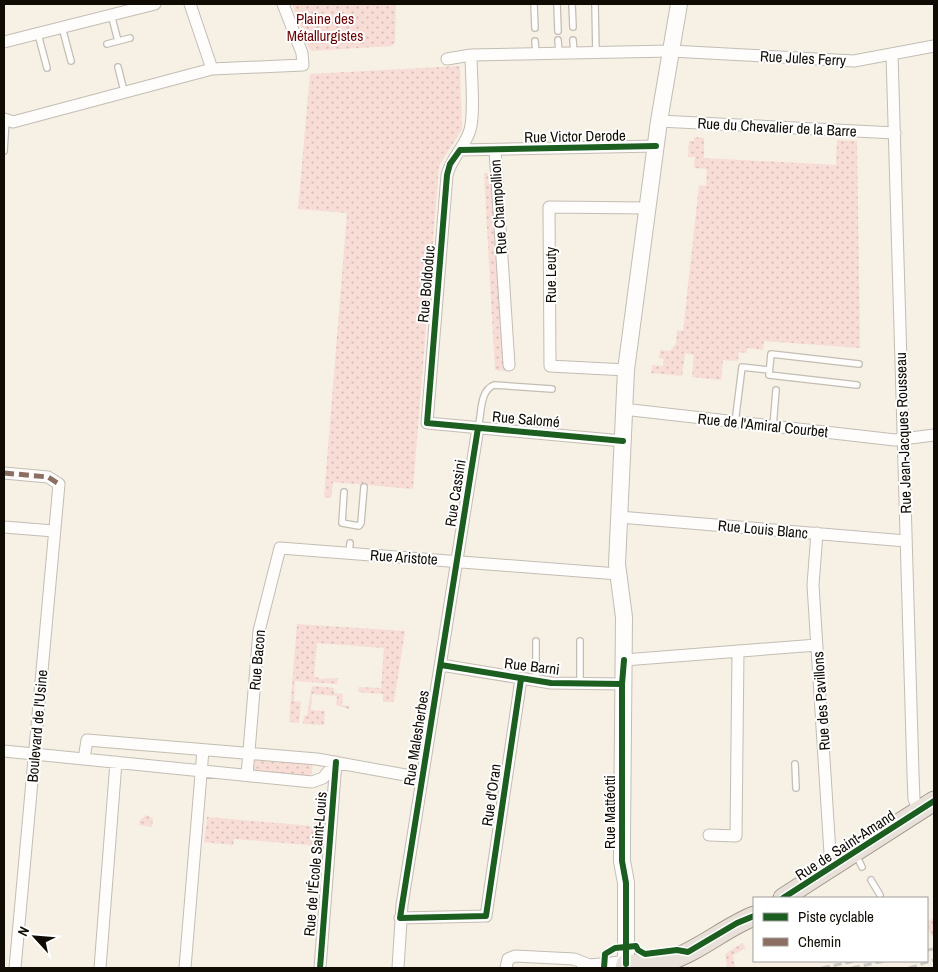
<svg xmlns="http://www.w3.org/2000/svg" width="938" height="972" font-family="'Archivo Narrow',sans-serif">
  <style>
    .green { fill: url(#green-dots) }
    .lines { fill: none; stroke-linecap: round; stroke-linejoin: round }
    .lane-casing { stroke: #c3bdb4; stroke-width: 8 }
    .street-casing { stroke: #c3bdb4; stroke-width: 13 }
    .secondary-casing { stroke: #c3bdb4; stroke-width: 18 }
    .primary-casing { stroke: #a6988a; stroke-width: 21 }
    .lane { stroke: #fefdfb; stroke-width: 5.5 }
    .street { stroke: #fefdfb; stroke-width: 11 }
    .secondary { stroke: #fefdfb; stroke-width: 16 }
    .primary { stroke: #e8e1da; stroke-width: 19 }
    .rail { stroke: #cbc9c6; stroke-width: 3; stroke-dasharray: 8 4; stroke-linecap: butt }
    .quiet { stroke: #8d6e63; stroke-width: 5; stroke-dasharray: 10 5; stroke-linecap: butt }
    .cycleway-casing { stroke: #fff; stroke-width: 9 }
    .cycleway { stroke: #1b5e20; stroke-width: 6 }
    .labels { text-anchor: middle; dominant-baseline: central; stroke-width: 4; stroke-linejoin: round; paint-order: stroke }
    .park-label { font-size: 15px; fill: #6c0305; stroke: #fff }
    .street-label { font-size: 15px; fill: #100c04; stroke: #fff }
  </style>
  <defs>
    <pattern id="green-dots" width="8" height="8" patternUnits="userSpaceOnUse" patternTransform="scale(1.25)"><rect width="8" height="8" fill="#f7ddd5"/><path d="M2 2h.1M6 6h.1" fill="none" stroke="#d3bcb5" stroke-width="1.8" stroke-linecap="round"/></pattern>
  </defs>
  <rect width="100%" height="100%" fill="#f6f0e5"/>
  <!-- green -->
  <path class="green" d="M292,4h104l-1,39 -4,3 -79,5 -3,-3z
    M460,66l2,63 -23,37 -26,323 -80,-7 -2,16 -7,-1 23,-284 -49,-4 12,-135z
    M694,137l10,1v20l132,7 1,-25 20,1 3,207 -96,-7 -1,9 -16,-2 -1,5 -7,-1 -1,9 -15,-1 -2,20 -29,-3 2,-22 -9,-2 -3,23 -31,-3 1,-8 11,1 1,-7 -5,-1 1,-8 10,1 6,-7 1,-14 6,1 16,-146 7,1 1,-17 -13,-1 1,-11h-7l1,-16h5z
    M484,173h9l12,198 -10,-1z
    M297,624l108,7 -11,71h-11v-8l-25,-2 1,-5 22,1 3,-40 -67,-5 -3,33 7,3 17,-1 -1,6 -42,-3 -1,20 7,1 -2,21 -10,-1z
    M312,686l22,2v5l9,1 -1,11 7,1v3l-13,-4 1,-9 -25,-2 -1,16 14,1 -1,14 -21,-1 1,-8 3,-1z
    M252,756l61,6 -2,15 -60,-6z
    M320,813h3l-2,33 -87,-7 -1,6 -29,-3 3,-25 105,9z
    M146,815l7,3 -1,9 -13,-2v-4z
    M934,918v17l-2,1 -5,-8v-7z
    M742,943l4,5 -13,7 2,13h-8l-2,-14z"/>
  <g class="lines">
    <defs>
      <path id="lane" d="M534,4l1,24
        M557,4l1,27
        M572,4l1,23
        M595,4l1,49
        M111,14l7,27
        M62,27l9,34
        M38,34l9,34
        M558,40l1,13
        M573,40l1,13
        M535,41l1,13
        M107,44l23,-6
        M118,67l6,24
        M4,151l2,-30
        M857,385l-88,-10 2,-21 88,10
        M735,423l7,-56 27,3
        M773,427l3,-37
        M478,428c4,-14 1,-37 16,-43l58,4
        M344,492l-2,31 17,3 2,-3 3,-36
        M349,553l1,-10
        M580,641v42
        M536,681v-40
        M795,764l1,24
        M856,855l6,12
        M871,880l9,15"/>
      <path id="street" d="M190,4l22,65
        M4,42l151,-38
        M892,54l21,720 1,25 5,13
        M471,55c0,19 4,58 -1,75 -5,17 -19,28 -23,45l-20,248 196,18
        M447,59l24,-4 200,-4 183,10 80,-15
        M4,119l9,3 199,-53 91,-4 -1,-12 -19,-49
        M659,121l236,12
        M460,150l196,-4
        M495,150l14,215
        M626,370l-76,-4 -1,-159 98,1
        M623,409l272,31 39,-5
        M4,473l44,4 11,7 -44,484
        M619,517l287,24
        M4,527l50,4
        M817,533l-4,52 18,284
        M624,660l193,-15
        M441,665l110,18 71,1
        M4,751l308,31 11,-4 13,-16
        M84,759l3,-19 230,19 105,19
        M247,775l12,-144 21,-83 338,26
        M709,835l27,1 2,-185
        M400,918l86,-2 35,-237
        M100,968l16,-206
        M185,968l18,-218
        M320,968l16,-206
        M398,968l4,-63 76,-477
        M506,968l2,-9 7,-3 59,3 18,7"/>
      <path id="secondary" d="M585,968l41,-4
        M626,968v-85l-4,-22v-24l2,-220 -7,-53 9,-194 33,-249 20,-117"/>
      <path id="primary" d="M783,898l151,-97
        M625,968l1,-4c13,0 29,1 42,-3 31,-10 56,-33 86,-45"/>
    </defs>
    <!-- lane casing -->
    <use href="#lane" class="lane-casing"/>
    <!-- street casing -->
    <use href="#street" class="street-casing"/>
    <!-- secondary casing -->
    <use href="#secondary" class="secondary-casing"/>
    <!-- primary casing -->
    <use href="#primary" class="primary-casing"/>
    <!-- lane -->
    <use href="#lane" class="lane"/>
    <!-- street -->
    <use href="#street" class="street"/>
    <!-- secondary -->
    <use href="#secondary" class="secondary"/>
    <!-- primary -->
    <use href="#primary" class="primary"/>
    <!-- rail -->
    <path class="rail" d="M927,950l7,-1
      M822,968l33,-7
      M852,968l32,-7
      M909,968l25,-8"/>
    <!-- quiet -->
    <path class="quiet" d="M4,473l44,4 11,7"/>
    <defs>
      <path id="cycleway" d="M478,428l-78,490 86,-2 35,-237
        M623,441l-196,-18 20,-248 3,-11 10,-14 196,-4
        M624,660l-2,24v177l4,22v81
        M441,665l110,18 71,1
        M783,898l151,-97
        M320,968l16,-206
        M604,968l1,-14 10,-6 21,-2 2,4 7,4 32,-4 11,2 49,-29 17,-7"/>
    </defs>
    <!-- cycleway casing -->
    <use href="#cycleway" class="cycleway-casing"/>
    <!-- cycleway -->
    <use href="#cycleway" class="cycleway"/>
  </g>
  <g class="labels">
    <!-- park labels -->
    <g class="park-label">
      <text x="325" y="18">Plaine des<tspan x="325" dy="17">Métallurgistes</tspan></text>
    </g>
    <!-- street labels -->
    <g class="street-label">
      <text transform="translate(803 58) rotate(3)">Rue Jules Ferry</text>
      <text transform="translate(777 127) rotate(3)">Rue du Chevalier de la Barre</text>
      <text transform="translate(575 136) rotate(-1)">Rue Victor Derode</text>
      <text transform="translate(498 207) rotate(-94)">Rue Champollion</text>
      <text transform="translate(550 275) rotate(-90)">Rue Leuty</text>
      <text transform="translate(426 284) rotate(-85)">Rue Boldoduc</text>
      <text transform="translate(526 419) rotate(5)">Rue Salomé</text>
      <text transform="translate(763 425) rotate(6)">Rue de l'Amiral Courbet</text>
      <text transform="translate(903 433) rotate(-92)">Rue Jean-Jacques Rousseau</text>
      <text transform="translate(455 493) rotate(-81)">Rue Cassini</text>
      <text transform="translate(763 529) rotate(5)">Rue Louis Blanc</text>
      <text transform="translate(404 557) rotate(4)">Rue Aristote</text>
      <text transform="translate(257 660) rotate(-85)">Rue Bacon</text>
      <text transform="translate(532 666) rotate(7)">Rue Barni</text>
      <text transform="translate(821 701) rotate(-94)">Rue des Pavillons</text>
      <text transform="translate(37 726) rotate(-85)">Boulevard de l'Usine</text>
      <text transform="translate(416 738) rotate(-81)">Rue Malesherbes</text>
      <text transform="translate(491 795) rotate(-82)">Rue d'Oran</text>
      <text transform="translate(609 812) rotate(-90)">Rue Mattéotti</text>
      <text transform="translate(845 845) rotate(-33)">Rue de Saint-Amand</text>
      <text transform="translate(315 864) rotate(-85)">Rue de l'École Saint-Louis</text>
    </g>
  </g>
  <!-- border -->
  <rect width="938" height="972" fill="none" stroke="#100c04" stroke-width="10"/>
  <!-- legend -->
  <rect x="753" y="897" width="175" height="65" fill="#ffffff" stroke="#9f9e9b"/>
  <rect x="763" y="913" width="25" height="8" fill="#1b5e20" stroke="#9f9e9b"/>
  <text x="798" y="922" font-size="15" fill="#100c04">Piste cyclable</text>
  <rect x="763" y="938" width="25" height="8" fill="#8d6e63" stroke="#9f9e9b"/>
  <text x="798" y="947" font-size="15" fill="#100c04">Chemin</text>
  <!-- north arrow -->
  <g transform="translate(35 937) rotate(296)" stroke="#ffffff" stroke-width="4" paint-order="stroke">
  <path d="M0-4L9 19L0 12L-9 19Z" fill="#100c04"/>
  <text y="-8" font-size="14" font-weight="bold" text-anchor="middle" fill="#100c04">N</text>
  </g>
</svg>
